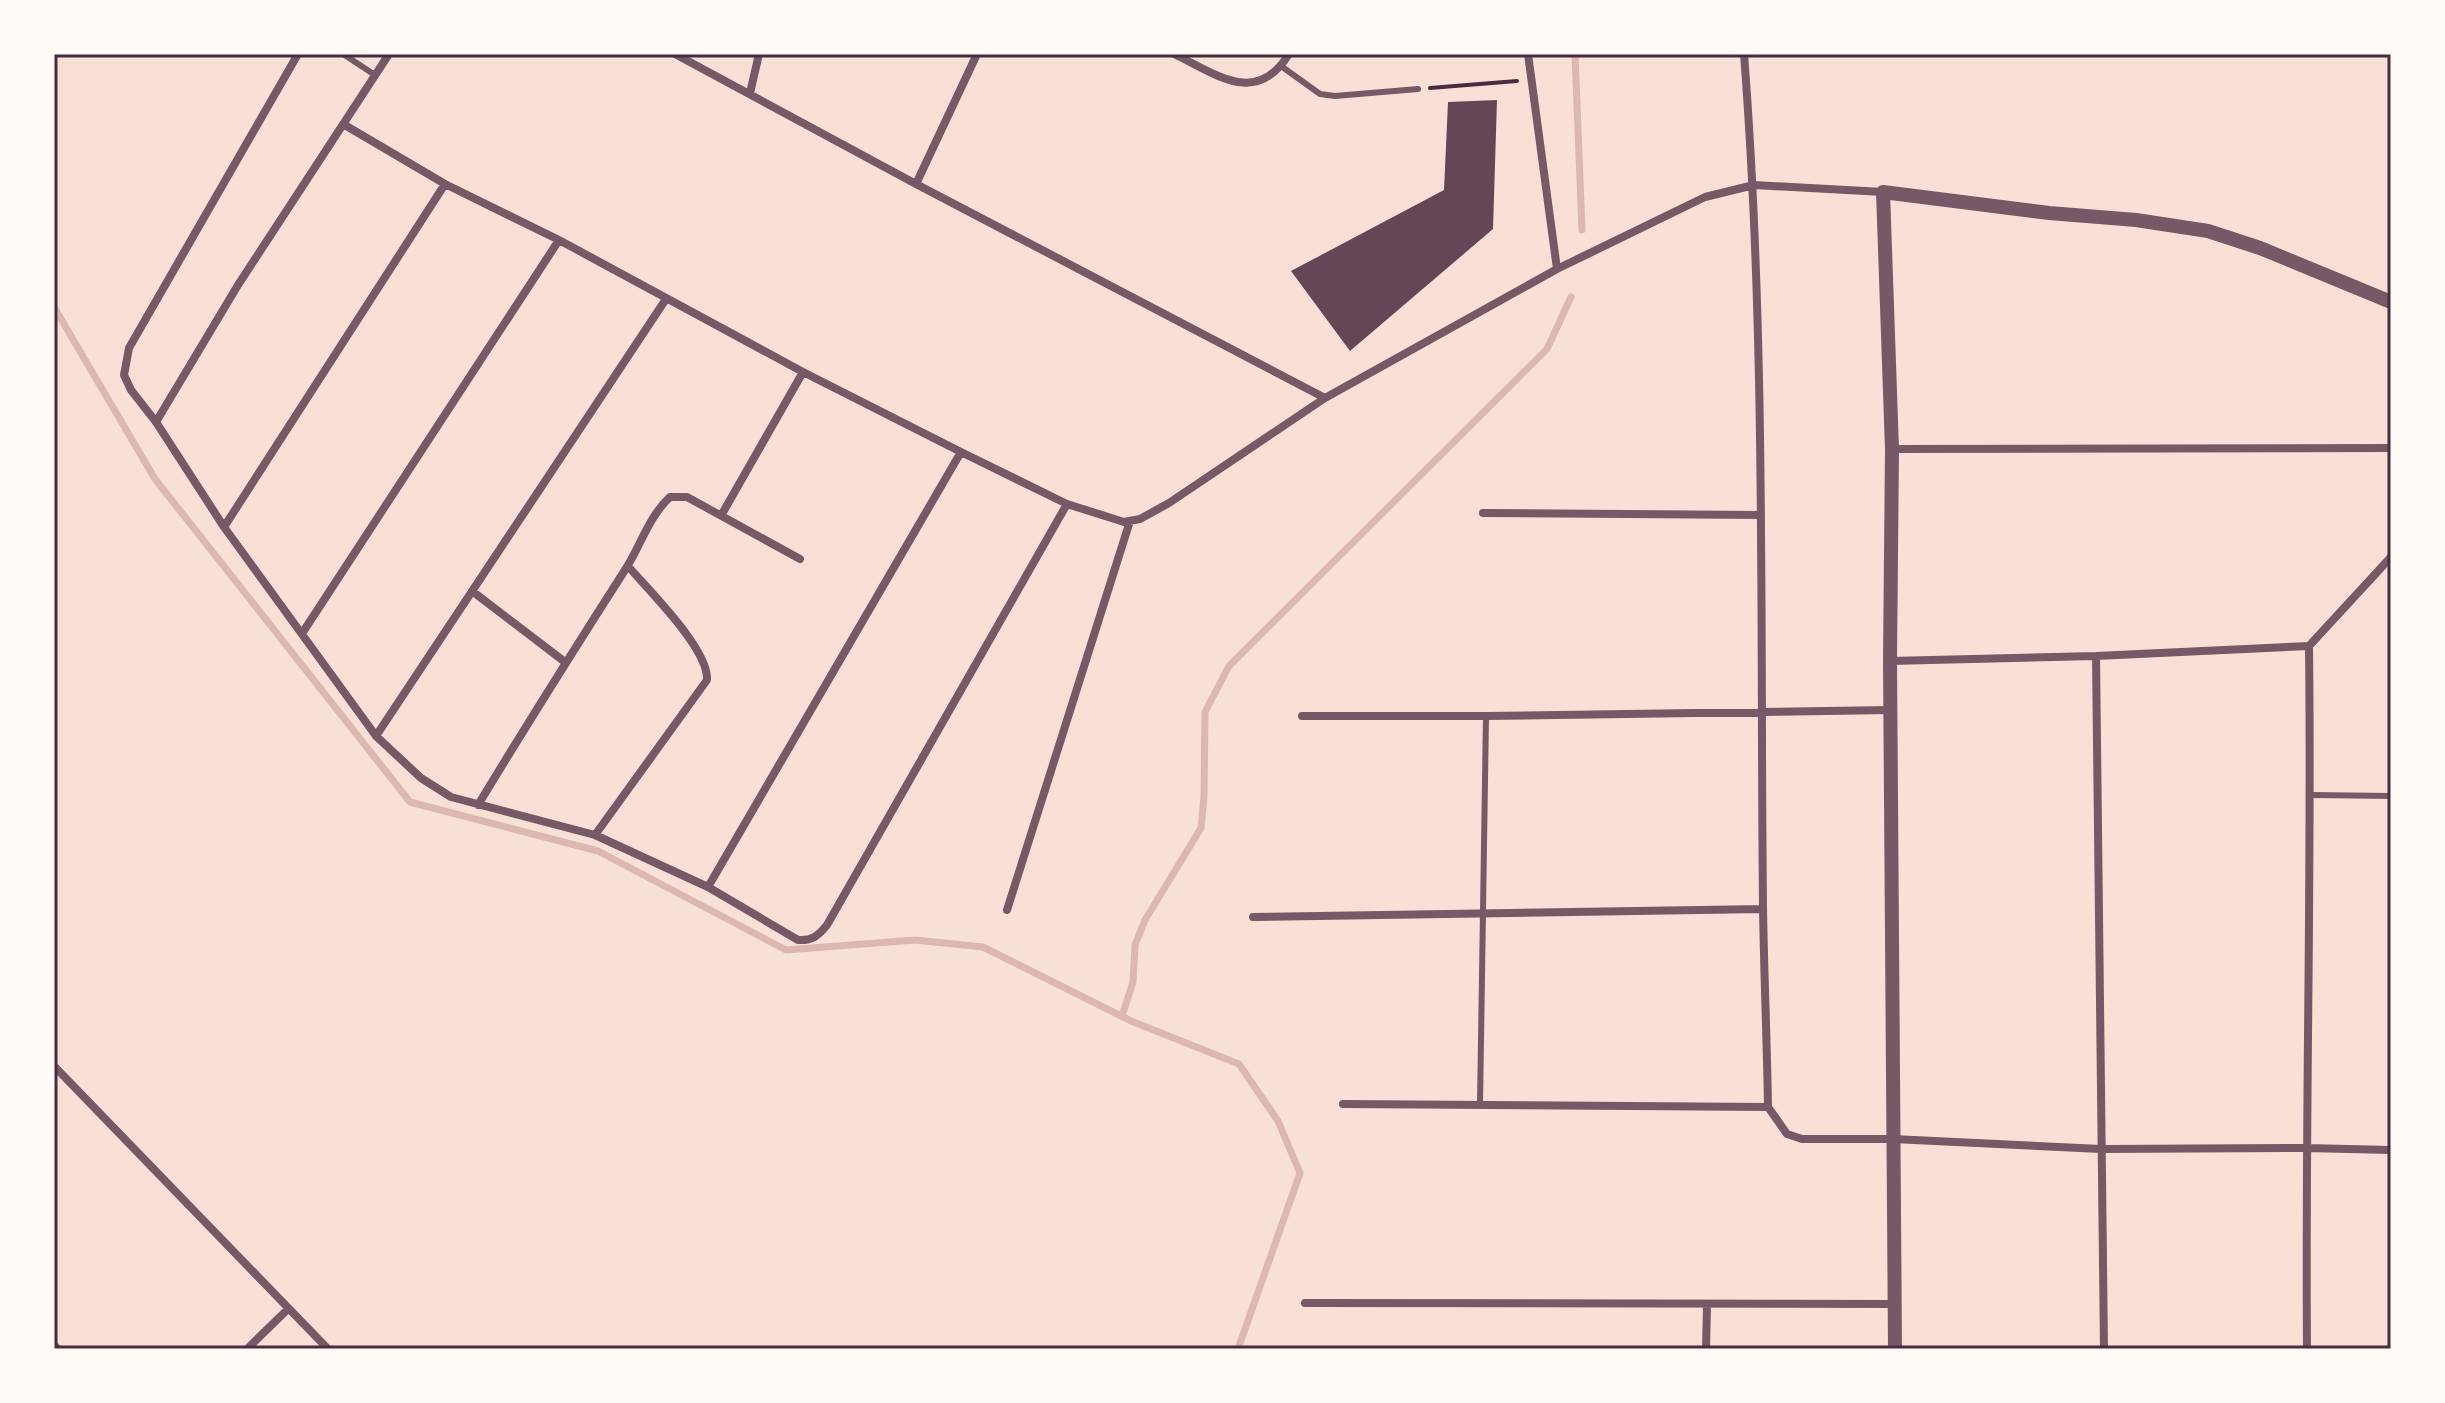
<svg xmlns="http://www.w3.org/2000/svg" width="2445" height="1403" font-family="Arial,sans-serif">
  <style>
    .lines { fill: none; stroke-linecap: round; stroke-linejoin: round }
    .stream { stroke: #dcb8b0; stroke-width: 7 }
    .building { fill: #644757 }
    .path { stroke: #4a2c40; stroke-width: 4 }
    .service { stroke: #755966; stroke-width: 6 }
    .minor { stroke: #755966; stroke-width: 8 }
    .tertiary { stroke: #755966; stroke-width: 14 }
    .neatline { fill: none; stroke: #4a2c40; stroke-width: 3 }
  </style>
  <rect width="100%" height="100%" fill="#f7e1d7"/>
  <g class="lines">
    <!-- stream -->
    <path class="stream" d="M1575,54l7,176
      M54,307l101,172 255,323 188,49 188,99 129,-10 68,7 148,74 108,43 39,57 22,52 -62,176
      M1122,1016l11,-34 2,-37 10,-25 56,-92 3,-31 1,-85 24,-46 318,-317 24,-52"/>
  </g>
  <!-- building -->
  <path class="building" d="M1497,100l-4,129 -143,122 -59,-80 153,-81 4,-88z"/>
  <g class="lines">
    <!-- path -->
    <path class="path" d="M1430,88l87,-7"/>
    <!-- service -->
    <path class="service" d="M343,54l32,21
      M1281,66l39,28 15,2 83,-7
      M2311,795l80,1
      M1480,1105l6,-389"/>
    <!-- minor -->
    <path class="minor" d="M298,54l-169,294 -5,27 7,15 25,32 68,105 152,209 45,42 30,19 144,38 113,52 90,53c14,1 20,-4 29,-15l240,-421
      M675,54l241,130 409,214
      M1174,54c42,20 82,53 115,0
      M1528,54l29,215
      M1744,54c22,284 16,569 19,853 1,67 4,134 5,200
      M750,93l9,-39
      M343,124l102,60 114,56 244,132 158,80 106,52 57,18 16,-3 29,-16 156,-105 232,-129 148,-72 49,-12 129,7
      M916,184l61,-130
      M156,422l82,-137 151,-231
      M1892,449l499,-1
      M1483,513l278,2
      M722,514l81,-142
      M224,527l221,-343
      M472,591l93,71
      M303,632l256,-392
      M2096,656l8,693
      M1890,661l206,-5 213,-10
      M1302,716h184l404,-6
      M376,736l290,-437
      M478,805c48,-79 97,-157 147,-235 15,-23 24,-54 45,-73h17l113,62
      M595,835l112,-155c2,-31 -58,-89 -79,-114
      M708,887l253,-435
      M1007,910l123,-389
      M1253,917l510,-8
      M54,1066l274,283
      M1343,1104l425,3
      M1768,1107l19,27 15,5h91l208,10 205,-1 85,2
      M1305,1303l590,1
      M54,1345l4,4
      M247,1349l41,-40
      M1706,1349l1,-44
      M2307,1349c-2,-234 5,-469 2,-703l82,-89"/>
    <!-- tertiary -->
    <path class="tertiary" d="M1895,1349l-5,-688 2,-212 -9,-257 166,21 87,7 72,11 52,17 131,54"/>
  </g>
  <!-- border -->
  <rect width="2445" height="1403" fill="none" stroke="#fffaf5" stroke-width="112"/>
  <rect x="56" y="56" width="2333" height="1291" class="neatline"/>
</svg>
